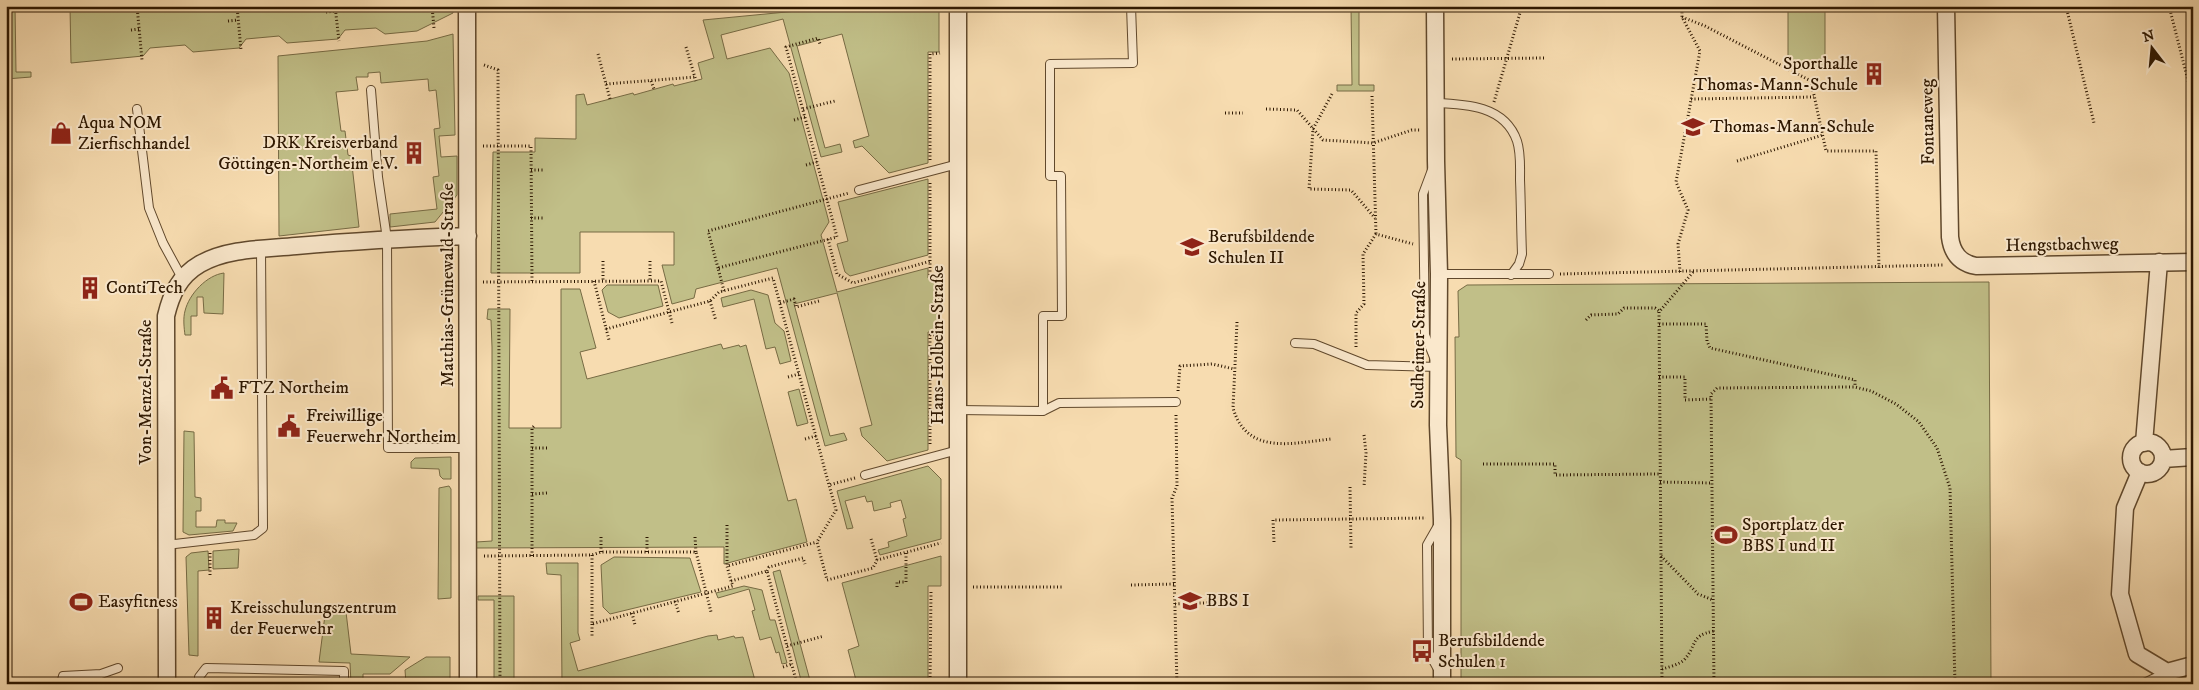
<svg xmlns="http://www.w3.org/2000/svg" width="2199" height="690" font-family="'IM FELL DW Pica',serif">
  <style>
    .green { fill: #c1bf88; stroke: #776b44 }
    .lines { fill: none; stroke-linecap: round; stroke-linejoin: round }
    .service-casing { stroke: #60482c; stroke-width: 10 }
    .minor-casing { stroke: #60482c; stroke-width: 19 }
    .path { stroke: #2d1700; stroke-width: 3; stroke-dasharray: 1 2.5; stroke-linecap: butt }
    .service { stroke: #fae8cc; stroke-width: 8 }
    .minor { stroke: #fae8cc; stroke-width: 16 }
    .labels { text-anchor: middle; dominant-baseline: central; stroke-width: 4; stroke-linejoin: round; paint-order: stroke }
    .poi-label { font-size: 18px; fill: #2d1700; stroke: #fae8cc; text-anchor: start }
    .street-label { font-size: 18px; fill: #2d1700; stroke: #fae8cc }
  </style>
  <rect width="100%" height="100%" fill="#f7dcb0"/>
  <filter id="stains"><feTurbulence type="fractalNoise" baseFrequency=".004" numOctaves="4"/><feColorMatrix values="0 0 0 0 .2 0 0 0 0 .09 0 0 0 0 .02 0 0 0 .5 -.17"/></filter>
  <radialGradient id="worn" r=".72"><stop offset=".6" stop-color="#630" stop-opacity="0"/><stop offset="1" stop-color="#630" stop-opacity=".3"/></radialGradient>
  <!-- green -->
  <path class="green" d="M6,6h9l1,66h15v5l-25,2z
    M70,6h383v7l-36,18 -32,3 -9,-6 -31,2 -7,9 -51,4 -8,-7 -33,3 -7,9 -46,4 -8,-7 -35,3 -7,8 -72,7z
    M849,6h90v46h-11v111l-39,10 -27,-27 -7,2 -2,-7 16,-5 -27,-102 -45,12 28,102 15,-4 2,8 -21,5 -38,-138 -62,16 6,24 43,-11 19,25 40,149 -8,13 16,57 91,-24v10h11v54h-11v118l-41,11 -25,-25 -2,-8 12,-3 -35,-132 -43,11 36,132 14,-3 3,7 -22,6 -48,-178 -81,21 -2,9 -22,6 -10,-39h12v-33h-94v41h-89l2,-121h42v-14l41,1v-44l8,-1 3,11 46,-12 1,2 39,-11 1,2 28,-7 -4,-16 16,-5 -11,-38z
    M1351,6h8v79h15v6h-37v-6h15z
    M1788,6h37v63h-37z
    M453,34l2,101 -16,1 2,21 16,-1v39l-22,27 -45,5v-13l47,-5 -4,-32 6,-1 -5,-47 6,-1 -4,-38 -7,1 -1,-12 -47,4 -1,-11 -12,1v4h-12l2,13 -22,2 5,39h4l3,24 3,1 8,71 -80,9 -1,-180 149,-15z
    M928,179v76l-78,21 -5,-4 -8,-28 11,-3 -10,-39z
    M224,273l-1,41 -19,-1 -1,-16h-6v19h-6v19h-6c-1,-7 -2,-17 0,-24 4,-17 22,-36 39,-38z
    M1989,282l2,402h-530v-224l-5,-3 -1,-120h4l-1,-46 9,-6z
    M607,285h51l5,21 -44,12 -11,-6 -6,-22z
    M561,289h19l16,59 -16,4 7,27 134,-35 2,5 16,-4 1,2 6,-2 42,156 8,-2 11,43 -83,22v-17l-248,1v-6l16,-1v-194l-1,-27 -4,-1 1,-10h22l-1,119h52z
    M751,290l17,5 7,28 9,8 7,30 -11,3 -5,-17 -9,2 -12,-50 -31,8 -2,-9z
    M799,389l9,34 -11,3 -9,-34z
    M184,431l10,1 1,65 6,1v13h-5v16h20l1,-7h8v3h12l-4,8 -44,4 -6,-3z
    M451,457v22h-8l-3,-3 -1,-7 -28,-1v-6l4,-4z
    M928,466l13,13v60l-61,16 -2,-5 11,-3 -1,-5 19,-6 -4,-17 3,-1 -5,-18 -11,3 1,4 -17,4 -2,-10 -5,1 -2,-6 -20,5 8,27 -6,1 -10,-38z
    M449,486l2,3v109l-13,1 1,-111z
    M239,549l-1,19 -25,1v-18z
    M208,551l1,19 -11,1v85l-9,-1 -3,-98 5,-4z
    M941,556v30h-13v98h-71l-9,-34 11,-4 -17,-63z
    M614,557l76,1 11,34 -91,22 -7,-7 -2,-42z
    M578,563v70l2,7 -10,3 8,28 130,-35 9,-1 1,5 16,-4 1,2 8,-1 13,47h-194l-1,-109 -14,-1 -1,-11z
    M780,570l31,114h-9l-29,-112z
    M744,586l18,4 8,30h5l12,43 -5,1 -3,-12 -3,1 -5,-16 -11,3 -8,-29 3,-1 -6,-21 -31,9 -2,-5z
    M478,596h36v88h-20v-84h-16z
    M340,611l6,1 5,42 59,3 -20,17h-27v10h-12l-1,-21 -31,-1 6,-47z
    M426,657h24v27h-44l-1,-14z"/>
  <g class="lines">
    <defs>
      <path id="service" d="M371,90l7,87 9,62 1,209h80
        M1435,103c32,1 70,3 82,38 4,12 3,26 3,39 1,24 1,49 2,74l-3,10 -8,11
        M137,109l12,99 14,35 19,35
        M859,190l99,-26
        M1439,274h110
        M1295,343l19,1 53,21 71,2 -13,-32 -2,-141 9,-24
        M958,410l85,1 16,-8 117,-1
        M1043,411v-95h19l-1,-140h-11v-112l83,-1 -2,-57
        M865,475l93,-25
        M166,545l88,-10 9,-7 -2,-279
        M1439,671l-11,-20 -1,-106 12,-21
        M61,684l2,-8 38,-2 17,-6
        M199,684v-7l7,-9 138,3v13
        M2142,684l25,-12"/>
      <path id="minor" d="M467,6l1,678
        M958,6v678
        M1435,6l1,155 3,113 -1,151 4,95v164
        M1946,6l4,231c2,16 10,26 26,29l217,-4
        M2131 458a16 16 0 1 1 32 0a16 16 0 1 1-32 0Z
        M2144,443l15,-181
        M2163,459l30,-2
        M2140,472l-15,36 -5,86 17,60 30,18 26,-7
        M167,684l-1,-368c5,-21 13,-40 34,-52 28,-16 65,-15 96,-18 58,-5 114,-8 172,-10"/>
    </defs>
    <!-- service casing -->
    <use href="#service" class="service-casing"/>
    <!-- minor casing -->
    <use href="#minor" class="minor-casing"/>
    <!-- path -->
    <path class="path" d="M137,6l5,54
      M237,6l4,44
      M335,6l4,35
      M432,6l2,22
      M2066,6l28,117
      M2169,6l24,94
      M326,12l10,-1
      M1682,17l23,9 106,55 15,70h50l3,117
      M228,21l10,-1
      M131,30l9,-1
      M686,47l10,34
      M598,54l12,45
      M1452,59l92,-1
      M484,65l14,5 2,614
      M651,81l3,8
      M606,84l89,-7
      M1332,94l-19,35 -4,60 42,1 24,28
      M1372,96l4,138
      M1691,99l123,-2
      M1494,102l28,-96
      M803,109l32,-8
      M1266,109l31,1 26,30 50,3 39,-13h8
      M1225,113h18
      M794,120l11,-3
      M483,146h48l1,135
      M930,160v-106l10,-1
      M1737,161l86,-26
      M806,165l11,-3
      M531,170h14
      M930,183v93h12
      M531,218h14
      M828,239l9,35 16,9 78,-22
      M603,261v20
      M650,261v20
      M718,268l-10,-37 141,-38
      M1680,272l-2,-28 10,-34 -12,-28 24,-131 -18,-34v-11
      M1560,274l383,-9
      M594,281l15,59
      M483,282l178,-1 11,42
      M724,291l-6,-23 119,-31 -51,-190 32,-9 2,6
      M710,301l6,20
      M780,303l14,-4 2,8 23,-6
      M1586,320l5,-5 27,-1 6,-6h31l4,3
      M1237,322l-4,86c14,48 60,35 98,31
      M1659,324h47l1,17 3,7 145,32v7
      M606,329l104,-28 9,-9 54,-14 56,207
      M1356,347v-34l8,-9 -1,-50 13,-20 37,10
      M788,377l11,-3
      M1659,377h26v23l26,-1
      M1178,391l2,-25 32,-2 22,5
      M1176,415l1,71 -5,12 5,186
      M1364,435l2,18 -2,34
      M805,439l11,-3
      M930,444v-109h12
      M532,448h15
      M1483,464h72v11l105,-1
      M855,478l-26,7 7,25 -19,32 10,38 46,-12 4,-8 64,-17
      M1660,482l52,1
      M1350,487l1,61
      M532,494l15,-1
      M727,525v41
      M695,537l1,15
      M871,539l6,21
      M1274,542l-1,-22 153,-2
      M601,552v-16
      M647,552v-15
      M210,553v22
      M592,555v69l141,-38 -2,-5 36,-10 30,113
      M484,556l108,-1 9,-3h95l15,60
      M532,556v-128l3,-3
      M1661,556l37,38 15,6
      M767,571l2,-4 34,-9 2,6
      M731,581l-4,-15 90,-24
      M1131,585l44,-1
      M897,587v-5h9v-29
      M973,587h89
      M675,601l4,13
      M1175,604l53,-2
      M632,613l3,12
      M592,624v13
      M787,646l37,-10
      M783,667l9,-3
      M1662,669c7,-2 16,-4 22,-9 14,-15 5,-24 30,-29
      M930,684l1,-93
      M1662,684l-3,-372 35,-41
      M1714,684l-3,-290 6,-6 138,-1 16,4 25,13 23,18 18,26 13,40 5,196"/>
    <!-- service -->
    <use href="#service" class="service"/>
    <!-- minor -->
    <use href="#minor" class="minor"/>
  </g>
  <!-- icons -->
  <defs>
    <symbol id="building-bare" viewBox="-9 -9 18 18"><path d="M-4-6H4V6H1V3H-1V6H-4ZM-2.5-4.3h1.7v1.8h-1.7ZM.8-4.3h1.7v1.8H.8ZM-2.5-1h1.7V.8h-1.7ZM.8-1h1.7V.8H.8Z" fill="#8f2418" stroke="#fae8cc" stroke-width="2.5" paint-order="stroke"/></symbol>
    <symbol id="school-bare" viewBox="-9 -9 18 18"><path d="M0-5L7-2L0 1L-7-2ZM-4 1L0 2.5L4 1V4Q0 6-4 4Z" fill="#8f2418" stroke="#fae8cc" stroke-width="2.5" paint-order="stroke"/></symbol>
    <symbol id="shop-bare" viewBox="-9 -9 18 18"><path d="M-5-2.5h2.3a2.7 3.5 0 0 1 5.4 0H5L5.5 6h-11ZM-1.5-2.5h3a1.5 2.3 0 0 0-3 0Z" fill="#8f2418" stroke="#fae8cc" stroke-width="2.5" paint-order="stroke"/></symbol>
    <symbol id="civic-bare" viewBox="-9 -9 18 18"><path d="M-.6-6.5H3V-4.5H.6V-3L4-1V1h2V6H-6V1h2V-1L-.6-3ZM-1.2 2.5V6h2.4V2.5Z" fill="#8f2418" stroke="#fae8cc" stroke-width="2.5" paint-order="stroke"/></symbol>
    <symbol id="stadium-bare" viewBox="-9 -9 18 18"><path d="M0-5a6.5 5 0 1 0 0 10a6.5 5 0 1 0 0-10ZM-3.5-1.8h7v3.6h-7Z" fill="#8f2418" stroke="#fae8cc" stroke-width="2.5" paint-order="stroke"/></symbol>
    <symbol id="bus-bare" viewBox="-9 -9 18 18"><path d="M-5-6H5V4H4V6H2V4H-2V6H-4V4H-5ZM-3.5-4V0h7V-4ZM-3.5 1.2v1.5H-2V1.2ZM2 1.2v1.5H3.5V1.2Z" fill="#8f2418" stroke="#fae8cc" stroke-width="2.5" paint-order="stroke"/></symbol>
  </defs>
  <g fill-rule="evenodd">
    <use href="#building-bare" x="1858" y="58" width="32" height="32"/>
    <use href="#school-bare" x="1677" y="111" width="32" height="32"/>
    <use href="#shop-bare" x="45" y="117" width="32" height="32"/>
    <use href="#building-bare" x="398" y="137" width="32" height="32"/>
    <use href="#school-bare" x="1176" y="231" width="32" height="32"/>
    <use href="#building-bare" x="74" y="272" width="32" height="32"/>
    <use href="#civic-bare" x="206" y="372" width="32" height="32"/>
    <use href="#civic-bare" x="273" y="410" width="32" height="32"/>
    <use href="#stadium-bare" x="1710" y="519" width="32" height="32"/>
    <use href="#school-bare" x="1174" y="585" width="32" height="32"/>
    <use href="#stadium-bare" x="65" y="586" width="32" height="32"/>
    <use href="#building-bare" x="198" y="602" width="32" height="32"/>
    <use href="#bus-bare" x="1406" y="635" width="32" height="32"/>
  </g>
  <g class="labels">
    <!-- poi labels -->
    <g class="poi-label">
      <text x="1858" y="64" text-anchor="end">Sporthalle<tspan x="1858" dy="21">Thomas-Mann-Schule</tspan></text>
      <text x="78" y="123">Aqua NOM<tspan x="78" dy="21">Zierfischhandel</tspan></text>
      <text x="1710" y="127">Thomas-Mann-Schule</text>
      <text x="398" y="143" text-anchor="end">DRK Kreisverband<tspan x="398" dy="21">Göttingen-Northeim e.V.</tspan></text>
      <text x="1208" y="237">Berufsbildende<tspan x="1208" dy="21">Schulen II</tspan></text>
      <text x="106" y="288">ContiTech</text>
      <text x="238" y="388">FTZ Northeim</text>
      <text x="306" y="416">Freiwillige<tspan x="306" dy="21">Feuerwehr Northeim</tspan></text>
      <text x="1742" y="525">Sportplatz der<tspan x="1742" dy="21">BBS I und II</tspan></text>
      <text x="1206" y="601">BBS I</text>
      <text x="98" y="602">Easyfitness</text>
      <text x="230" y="608">Kreisschulungszentrum<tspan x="230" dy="21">der Feuerwehr</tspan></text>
      <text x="1438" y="641">Berufsbildende<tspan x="1438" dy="21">Schulen 1</tspan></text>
    </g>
    <!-- street labels -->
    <g class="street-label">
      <text transform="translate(1928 122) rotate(-91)">Fontaneweg</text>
      <text transform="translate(2062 245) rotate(-1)">Hengstbachweg</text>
      <text transform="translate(448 285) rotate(-90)">Matthias-Grünewald-Straße</text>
      <text transform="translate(938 345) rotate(-90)">Hans-Holbein-Straße</text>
      <text transform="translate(1419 345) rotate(-89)">Sudheimer Straße</text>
      <text transform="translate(146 392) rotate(-90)">Von-Menzel-Straße</text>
    </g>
  </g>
  <!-- margin -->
  <rect width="2199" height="690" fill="none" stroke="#f7dcb0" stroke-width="25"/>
  <rect x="8" y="8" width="2184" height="675" fill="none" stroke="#2d1700" stroke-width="2.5"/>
  <rect x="12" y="12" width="2174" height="665" fill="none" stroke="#2d1700"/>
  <!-- north arrow -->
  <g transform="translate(2152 48) rotate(344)" stroke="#fae8cc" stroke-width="4" paint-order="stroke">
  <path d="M0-4L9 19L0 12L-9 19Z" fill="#2d1700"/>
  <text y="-8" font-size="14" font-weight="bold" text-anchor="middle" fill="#2d1700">N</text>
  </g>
  <rect width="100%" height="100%" filter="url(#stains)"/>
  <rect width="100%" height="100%" fill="url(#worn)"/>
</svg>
